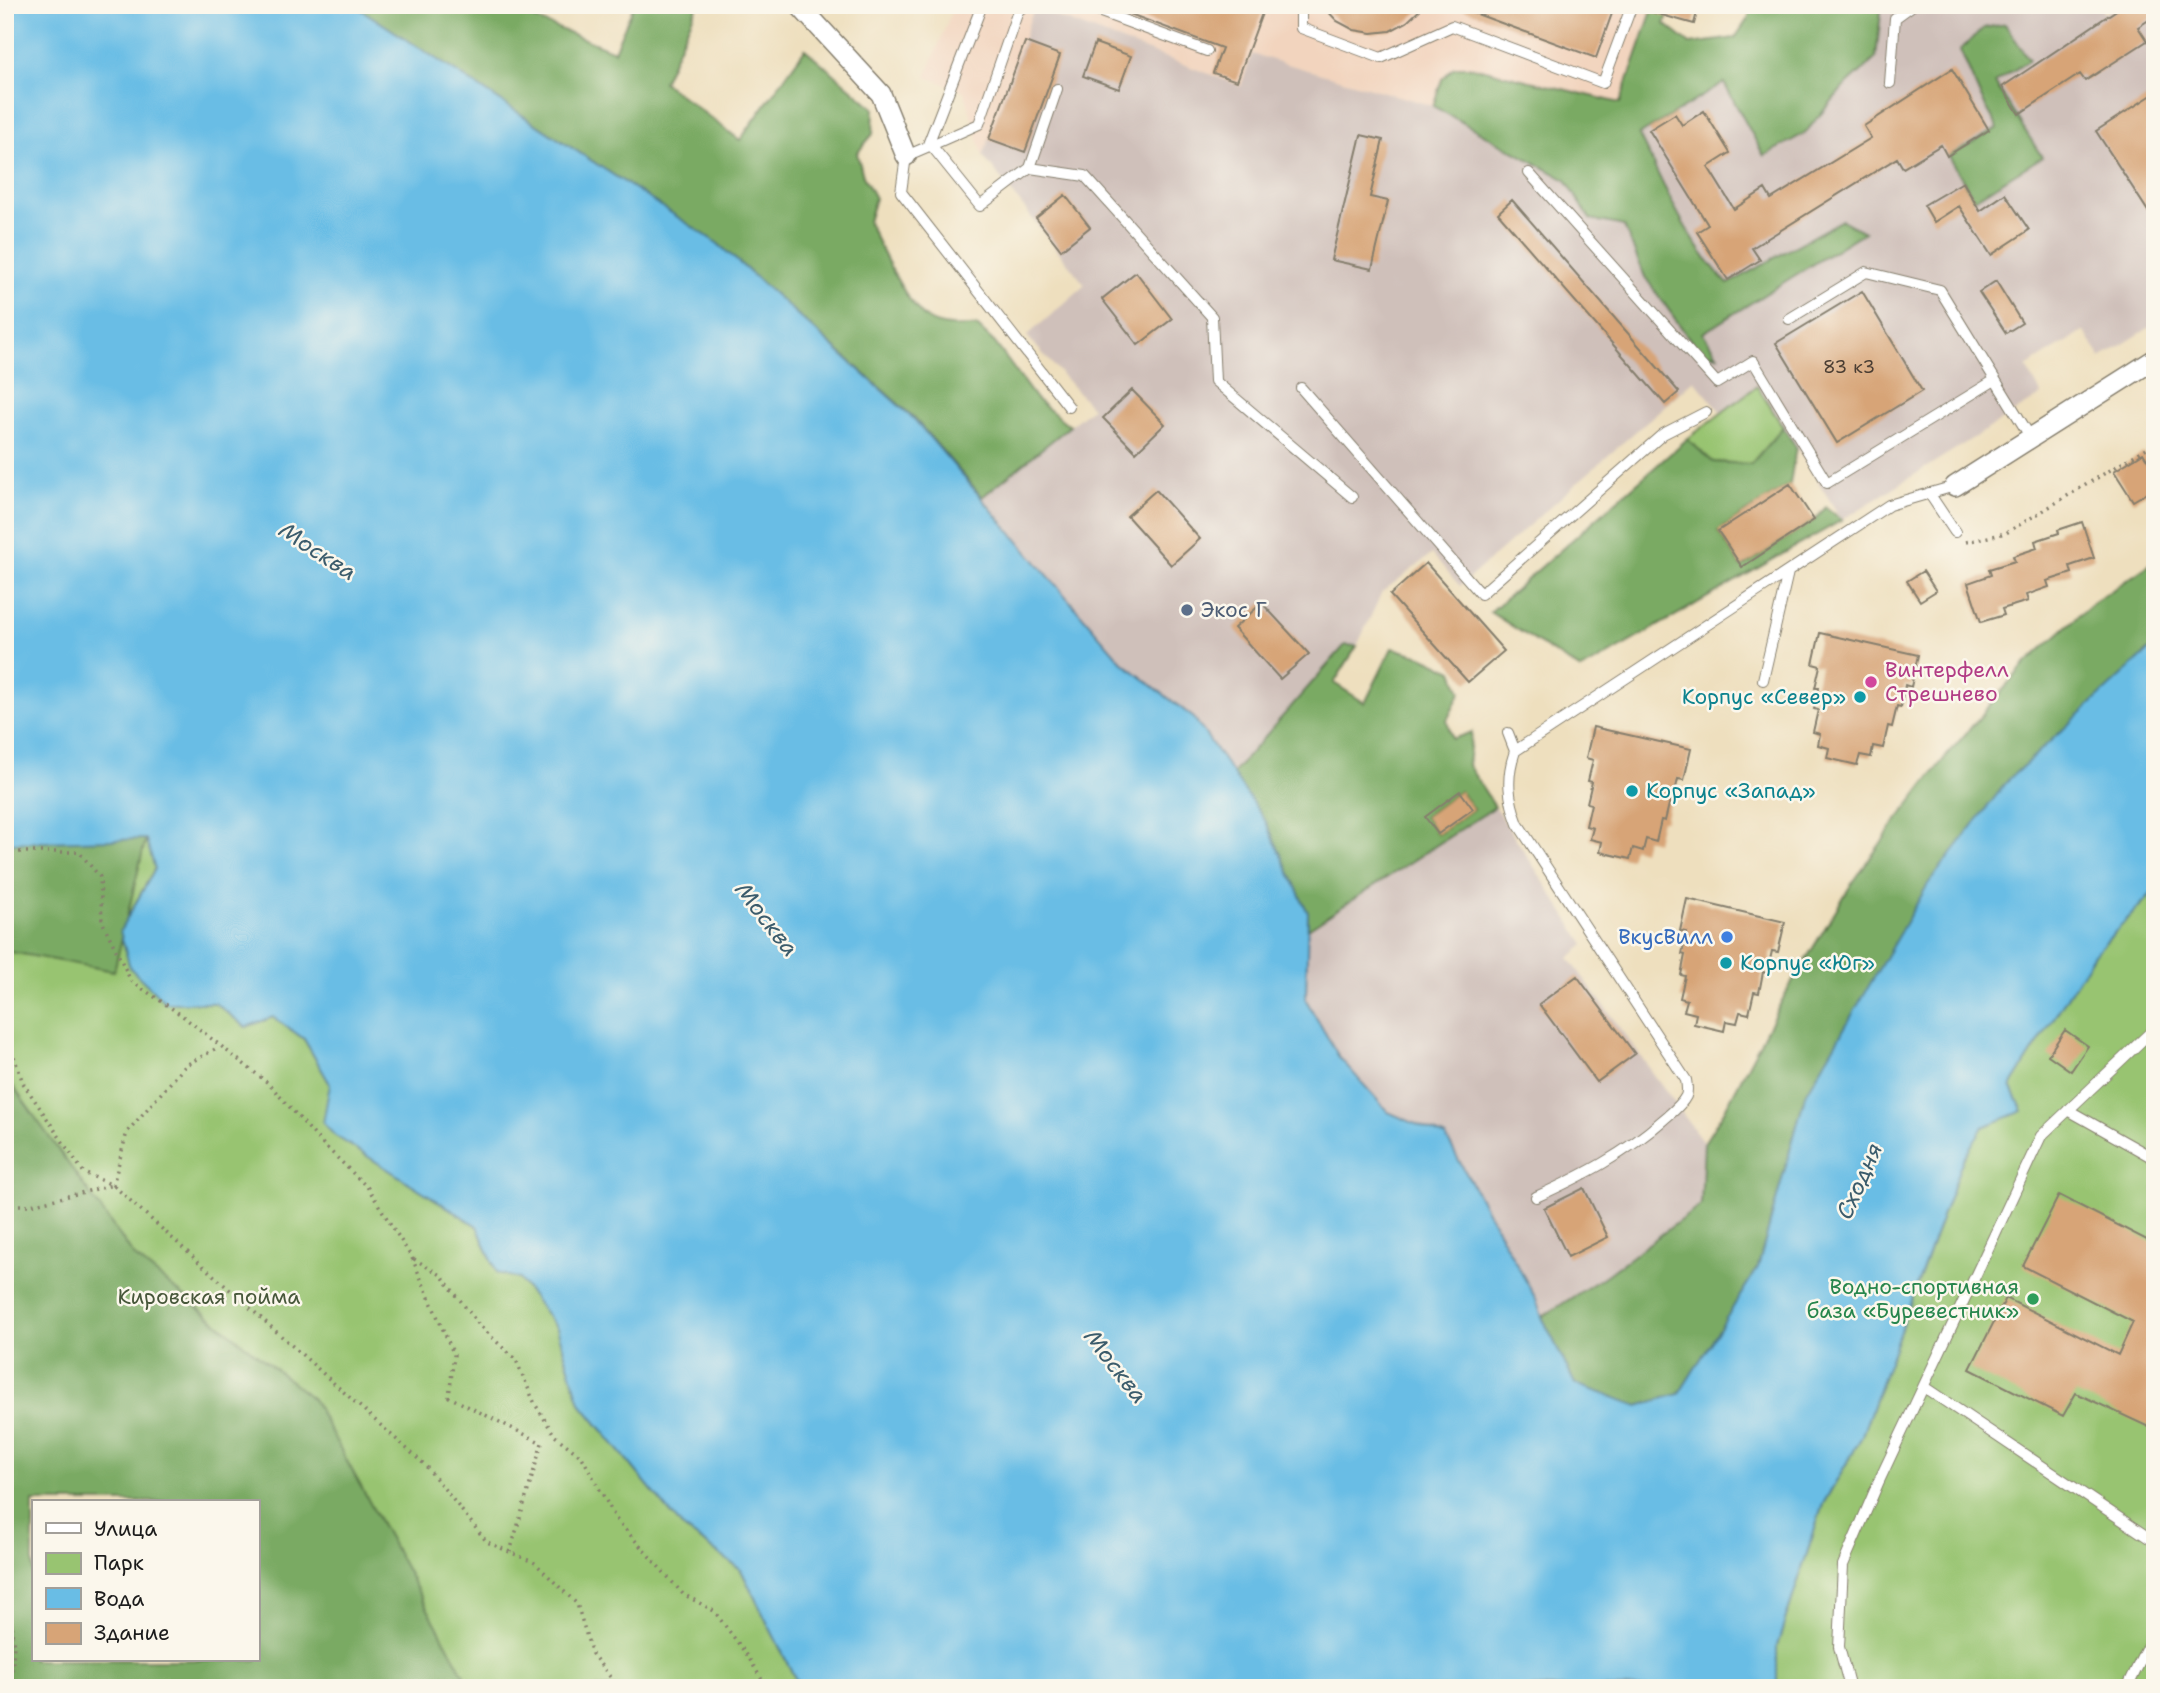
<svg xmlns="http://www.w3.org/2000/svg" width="2160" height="1693" font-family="'Shantell Sans',sans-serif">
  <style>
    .built { fill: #f2d4be }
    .industrial { fill: #cfc0ba }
    .green { fill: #98c471; stroke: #5a7046; stroke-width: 2; fill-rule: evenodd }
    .forest { fill: #7aaa63; stroke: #4b6340; stroke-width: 2; fill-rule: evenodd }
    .water { fill: #69bde5; stroke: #426c80; stroke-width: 2 }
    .building { fill: #d7a477 }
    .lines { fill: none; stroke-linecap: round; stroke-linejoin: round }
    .service-casing { stroke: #857e6d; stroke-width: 12 }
    .minor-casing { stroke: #857e6d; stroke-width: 22 }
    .path { stroke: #857e6d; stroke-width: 3.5; stroke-dasharray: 2 5; stroke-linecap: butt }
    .service { stroke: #fff; stroke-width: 10 }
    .minor { stroke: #fff; stroke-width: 19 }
    .service-dot { fill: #5c6f8a; stroke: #fbf7ec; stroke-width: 2.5 }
    .hotel-dot { fill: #d1479c; stroke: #fbf7ec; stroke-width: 2.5 }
    .culture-dot { fill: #0f9aa8; stroke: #fbf7ec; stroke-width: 2.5 }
    .shop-dot { fill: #3f7fe0; stroke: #fbf7ec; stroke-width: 2.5 }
    .leisure-dot { fill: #2e9e5b; stroke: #fbf7ec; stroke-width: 2.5 }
    .labels { text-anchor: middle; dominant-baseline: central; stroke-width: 5; stroke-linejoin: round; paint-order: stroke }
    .number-label { font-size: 18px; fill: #4b3e33 }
    .service-label { font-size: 21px; fill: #4e5e75; stroke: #fbf7ec; text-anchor: start }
    .hotel-label { font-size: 21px; fill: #b23c85; stroke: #fbf7ec; text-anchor: start }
    .culture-label { font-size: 21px; fill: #0d838f; stroke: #fbf7ec; text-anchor: start }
    .shop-label { font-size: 21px; fill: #366cbe; stroke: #fbf7ec; text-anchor: end }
    .leisure-label { font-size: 21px; fill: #27864d; stroke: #fbf7ec; text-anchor: end }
    .park-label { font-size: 21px; fill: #47573a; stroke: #fbf7ec }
    .water-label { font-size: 23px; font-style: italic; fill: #3b5c6c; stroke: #fbf7ec }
  </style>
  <rect width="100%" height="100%" fill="#fbf7ec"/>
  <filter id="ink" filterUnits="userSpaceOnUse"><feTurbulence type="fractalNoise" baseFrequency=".0143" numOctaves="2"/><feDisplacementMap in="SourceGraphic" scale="14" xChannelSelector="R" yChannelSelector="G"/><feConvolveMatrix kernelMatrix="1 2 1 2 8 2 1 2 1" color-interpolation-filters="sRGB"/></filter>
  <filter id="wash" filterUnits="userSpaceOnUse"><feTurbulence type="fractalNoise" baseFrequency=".00686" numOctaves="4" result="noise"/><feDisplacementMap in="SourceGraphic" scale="28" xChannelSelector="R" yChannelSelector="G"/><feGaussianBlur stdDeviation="1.57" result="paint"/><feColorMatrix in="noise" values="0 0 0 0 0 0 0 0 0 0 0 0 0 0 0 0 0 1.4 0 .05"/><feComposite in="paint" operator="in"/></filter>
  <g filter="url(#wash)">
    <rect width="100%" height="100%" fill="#eedfbe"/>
    <!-- built -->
    <path class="built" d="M954,5h700l-34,98 -147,-36h-19l-12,12 -9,27 -181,-52 -11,32 -207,-78 -51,148 -19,-65 -38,-14z"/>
    <!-- industrial -->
    <path class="industrial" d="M1849,5h251l5,8 12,-8h38v319l-54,34 -17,-27 -58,36 16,28 -200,125 -84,-134 -37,26 -27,-32 -234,206 -28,-32 -50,38 -25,54 -12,-1 -113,129 -38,-56 -72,-56 -140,-165 110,-89 -65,-72 58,-51 -102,-129 51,-148 207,78 11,-32 181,52 133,74z
      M1495,807l90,138 -16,13 135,185 -3,62 -96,71 -63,41 -6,-18 -90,-162 -58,-25 -49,-55 -33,-57 2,-71z"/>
    <!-- green -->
    <path class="green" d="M1757,386l26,41 -32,37 -38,-2 -26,-23z
      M146,838l9,30 -35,63 46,72h49l31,24 27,-10 31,22 26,45 4,51 143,91 20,47 22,6 38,49 23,75 102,124 59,43 59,118h-795v-845zM33,1502h224v158h-224z
      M2155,890v786l-3,12h-375v-42l46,-142 38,-66 102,-279 20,-33 39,-15 -11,-25 83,-132z"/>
    <!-- forest -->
    <path class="forest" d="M354,5h162l7,9 91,37 20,-46h64l-35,77 77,58 65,-91 69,59 -1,26 -16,19 6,23 12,22 -7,24c13,25 38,84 61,98 13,8 34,6 48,6l18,17 41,56 34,27 -88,71 -68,-79 -197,-175z
      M1654,5h18l-7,19 25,20 45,-6 14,-21v-12h130l2,7 -5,46 -34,31 -37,44 -41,23 -40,-73 -85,52c26,52 48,107 89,149l114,-64 22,12 -161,101 15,23 -19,-4 -54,-75 -21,-51 -34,-7 -24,-39 -133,-74 9,-27 12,-12h19l147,36z
      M2005,24l24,36 -34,23 47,74 -68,42 -25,-43 49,-28 -18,-32 -20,-46 24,-22z
      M1783,427l13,20 -6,37 -72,47 24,36 72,-47 12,-13 16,13 -261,150 -91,-58 197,-173 26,23 38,2z
      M2155,561v84l-9,7 -341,444 -47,171 -79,127 -41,12 -63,-22 -33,-67 63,-41 96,-71 3,-62 20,-32 63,-120 62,-103 46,-65 49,-64 82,-96 67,-60z
      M1345,645l12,1 -23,37 31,20 27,-55 30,8 31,15 8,21 -14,28 5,19 20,-7 -4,33 27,42 -187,122v-16l-42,-91 -34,-48zM1460,791l13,18 -35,25 -13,-17z
      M5,811l141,27 -32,133 -109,-20z
      M5,1075l130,182 178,142 158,289h-466zM257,1502v158h-224v-158z"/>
    <!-- water -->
    <path class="water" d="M5,5h349l363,238 197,176 208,243 72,56 72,104 42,91 -2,87 33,57 49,55 58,25 90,162 6,18 33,67 63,22 41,-12 79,-127 47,-171 123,-212 81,-105 146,-134v245l-61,64 -83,132 12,25 -40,16 -20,32 -102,279 -38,66 -46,142v42h-977l-59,-118 -59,-43 -102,-124 -23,-75 -38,-49 -22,-6 -20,-47 -143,-91 -11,-12 7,-39 -26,-45 -31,-22 -27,10 -31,-24h-49l-36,-35 -10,-37 35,-62 -9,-30 -141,4z"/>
    <g id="blocks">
      <!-- building -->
      <path class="building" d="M1112,5h153l-28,76 -24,-8 9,-25 -111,-41z
        M1322,5h103l-18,17 -17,9 -18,2 -18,-3 -17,-9z
        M1458,5h157l-19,53 -138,-51z
        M1645,5h54l-5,19 -50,-14z
        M2124,5h31v11l-17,11 9,14 -62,40 -5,-7 -61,40 -17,-27z
        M1025,42l35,13 -35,97 -36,-13z
        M1095,43l36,13 -12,33 -36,-13z
        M1952,69l37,61 -42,26 -6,-11 -38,23 -6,-10 -145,90 8,12 -32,20 -31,-48 11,-7 -59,-95 26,-16 7,11 22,-14 26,42 -22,14 26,42 31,-20 6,10 100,-61 -7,-12z
        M2155,93v129l-59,-91z
        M1361,135l22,5 -13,57 18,4 -16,68 -41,-9z
        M1963,182l17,29 25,-17 24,36 -38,25 -32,-49 -25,16 -10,-17z
        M1065,195l25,32 -29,23 -25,-32z
        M1512,200l167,192 -14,12 -167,-191z
        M1136,272l36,47 -34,26 -36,-46z
        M1996,281l26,42 -16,10 -27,-41z
        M1862,291l60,100 -85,52 -61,-100z
        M1132,390l33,34 -29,28 -33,-34z
        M2143,453l12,19v16l-22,13 -19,-30z
        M1790,484l24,36 -72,47 -24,-36z
        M1156,490l44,49 -29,26 -44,-49z
        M2082,522l12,36 -24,8 2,7 -25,8 2,6 -23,8 2,6 -26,8 2,6 -23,7 -13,-39 23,-8 -2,-6 26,-8 -2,-5 24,-8 -2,-7 24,-8 -1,-3z
        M1426,563l78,88 -36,31 -78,-87z
        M1923,571l13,20 -16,10 -13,-20z
        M1262,603l47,51 -29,25 -46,-51z
        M1820,633l98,22 -7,32 -6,-2 -4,22 -4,-1 -5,21 -4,-1 -5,22 -10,-2 -2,11 -11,-2 -3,10 -30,-7 2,-10 -11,-3 2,-11 -7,-2 5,-22 -4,-1 5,-21h-4l5,-22 -7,-2z
        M1593,727l98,22 -7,31 -6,-1 -5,22 -3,-1 -5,21 -4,-1 -5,22 -10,-3 -3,12 -10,-3 -3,11 -30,-7 2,-10 -12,-3 3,-11 -7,-2 5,-22 -4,-1 5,-21 -4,-1 5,-21 -7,-2z
        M1460,791l13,18 -35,25 -13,-17z
        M1687,899l98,23 -7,30 -6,-1 -5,22 -4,-1 -4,21 -5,-1 -5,22 -9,-2 -3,11 -11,-2 -2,10 -30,-7 2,-10 -12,-3 3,-11 -7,-2 5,-22 -4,-1 4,-20 -3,-1 5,-22 -7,-1z
        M1577,976l58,78 -38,28 -58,-78z
        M2065,1030l23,16 -17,25 -23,-16z
        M1584,1188l24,49 -40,20 -24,-49z
        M2059,1195l96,49v186l-79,-37 -13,23 -93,-47 36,-71 112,57 15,-33 -110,-56z"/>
    </g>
  </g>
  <g filter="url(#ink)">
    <use href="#blocks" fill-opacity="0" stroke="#857e6d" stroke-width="2"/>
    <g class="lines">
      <defs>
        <path id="service" d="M982,5l-55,142 -21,9 -5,36 168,215
          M1082,5l125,46
          M1301,5v23l80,30 71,-32 151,57 29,-78
          M1890,83l5,-65 18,-13
          M931,145l49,61 50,-38 27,-79
          M927,147l52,-23 39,-113 7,-6
          M1030,168l55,8 127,141 3,64 137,116
          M1529,173l188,210 36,-22 74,122 168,-103
          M1789,319l77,-47 74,18 91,148
          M1301,388l180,206 182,-160 43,-22
          M1929,493l26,39
          M1763,680l25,-108
          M1508,733l7,18
          M2068,1110l87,49
          M1536,1197c46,-21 89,-43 127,-77 8,-7 18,-14 23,-24 2,-5 1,-10 0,-16l-168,-256c-10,-26 -12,-47 -3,-73l374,-246 66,-19
          M1924,1387l231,155
          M1850,1688l-11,-41 4,-82 36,-84 162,-345 114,-108
          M2130,1688v-6l25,-51"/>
        <path id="minor" d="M799,5l82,89 25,62
          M1955,486l200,-127"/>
      </defs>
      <!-- service casing -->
      <use href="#service" class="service-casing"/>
      <!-- minor casing -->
      <use href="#minor" class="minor-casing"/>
      <!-- path -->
      <path class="path" d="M1966,542l40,-9 149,-90
        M5,852h74l21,25 2,44 29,60 49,33 88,69 50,56 50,49 44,70 42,97 -5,42 93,46 -32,109
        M5,1030l18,53 61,90 29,12 14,-53 59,-67 33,-18
        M5,1205h26l82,-20 312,280 62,77 48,21 42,41 15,50 27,34
        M414,1259l27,16 38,50 37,35 19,44 20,32 27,21 34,62 67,75 31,17 33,44 20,33
        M5,1578l9,68 -3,42"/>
      <!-- service -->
      <use href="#service" class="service"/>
      <!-- minor -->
      <use href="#minor" class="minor"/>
    </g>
  </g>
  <!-- markers -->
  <circle class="service-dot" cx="1187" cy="610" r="7"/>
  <circle class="hotel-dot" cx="1871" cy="682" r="7"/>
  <g class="culture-dot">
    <circle cx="1860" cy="697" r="7"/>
    <circle cx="1632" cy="791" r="7"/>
    <circle cx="1726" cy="963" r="7"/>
  </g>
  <circle class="shop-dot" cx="1727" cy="937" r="7"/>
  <circle class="leisure-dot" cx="2033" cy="1299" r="7"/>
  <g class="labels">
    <!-- number labels -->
    <g class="number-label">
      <text x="1849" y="367">83 к3</text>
    </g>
    <!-- service labels -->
    <g class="service-label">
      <text x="1201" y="610">Экос Г</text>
    </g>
    <!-- hotel labels -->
    <g class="hotel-label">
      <text x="1885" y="670">Винтерфелл<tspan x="1885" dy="24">Стрешнево</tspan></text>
    </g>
    <!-- culture labels -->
    <g class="culture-label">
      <text x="1846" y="697" text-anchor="end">Корпус «Север»</text>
      <text x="1646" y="791">Корпус «Запад»</text>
      <text x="1740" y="963">Корпус «Юг»</text>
    </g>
    <!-- shop labels -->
    <g class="shop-label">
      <text x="1713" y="937">ВкусВилл</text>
    </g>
    <!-- leisure labels -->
    <g class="leisure-label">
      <text x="2019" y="1287">Водно-спортивная<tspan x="2019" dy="24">база «Буревестник»</tspan></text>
    </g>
    <!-- park labels -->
    <g class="park-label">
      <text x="209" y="1297">Кировская пойма</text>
    </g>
    <!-- water labels -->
    <g class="water-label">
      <text transform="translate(318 551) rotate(33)">Москва</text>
      <text transform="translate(767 919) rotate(52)">Москва</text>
      <text transform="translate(1859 1181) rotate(-66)">Сходня</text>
      <text transform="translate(1116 1366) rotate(52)">Москва</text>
    </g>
  </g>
  <!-- margin -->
  <rect width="2160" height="1693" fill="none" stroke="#fbf7ec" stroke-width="28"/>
  <!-- legend -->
  <rect x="32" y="1500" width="228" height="161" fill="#fbf7ec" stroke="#a29f99" stroke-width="2"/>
  <rect x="46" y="1523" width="35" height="10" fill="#ffffff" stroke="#a29f99" stroke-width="2"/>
  <text x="94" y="1536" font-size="21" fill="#1c1c1c">Улица</text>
  <rect x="46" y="1553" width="35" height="21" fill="#98c471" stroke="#a29f99" stroke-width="2"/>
  <text x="94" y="1570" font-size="21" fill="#1c1c1c">Парк</text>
  <rect x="46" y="1588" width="35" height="21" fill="#69bde5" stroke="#a29f99" stroke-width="2"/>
  <text x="94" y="1606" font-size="21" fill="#1c1c1c">Вода</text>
  <rect x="46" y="1623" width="35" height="21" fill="#d7a477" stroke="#a29f99" stroke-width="2"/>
  <text x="94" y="1640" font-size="21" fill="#1c1c1c">Здание</text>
</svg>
